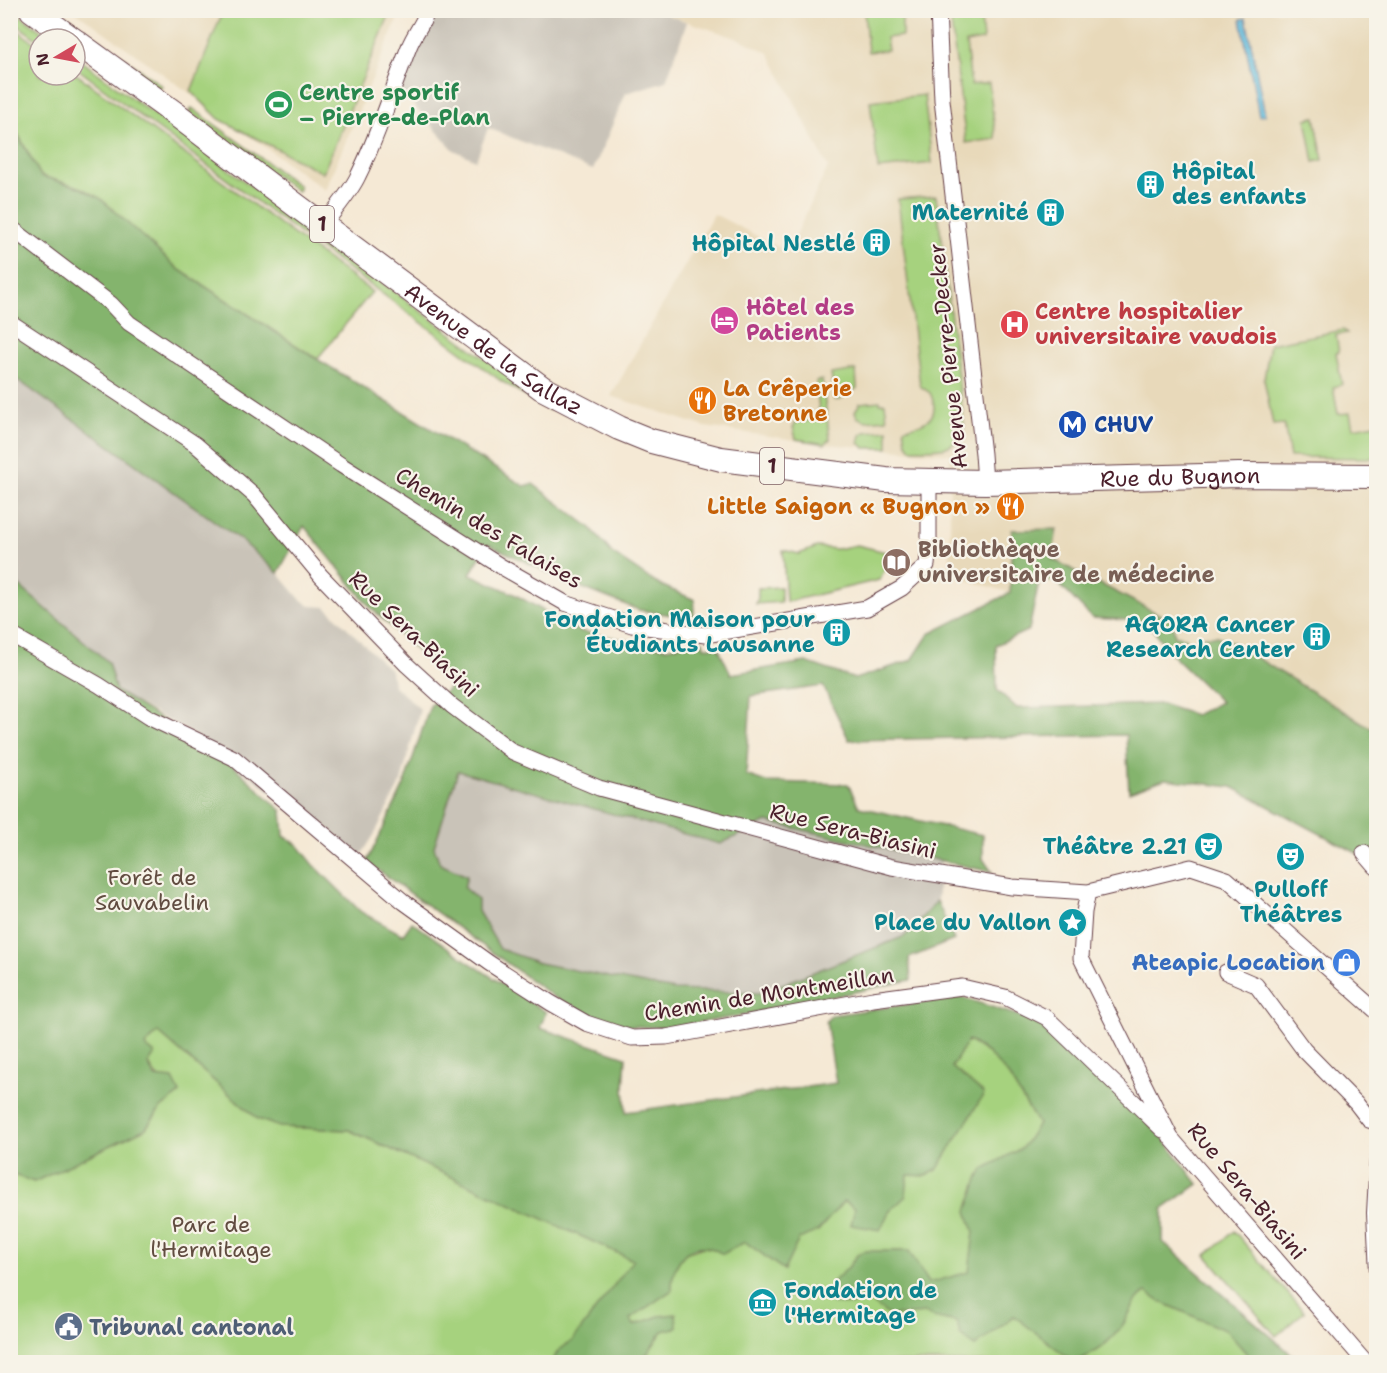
<svg xmlns="http://www.w3.org/2000/svg" width="1387" height="1373" font-family="'Shantell Sans',sans-serif">
  <style>
    .built { fill: #e8d9ba }
    .industrial { fill: #c9c3b8 }
    .green { fill: #a6d27e; stroke: #787854; stroke-width: 1.5 }
    .forest { fill: #84b46d; stroke: #676a4c; stroke-width: 1.5; fill-rule: evenodd }
    .water { fill: #65c2e3; stroke: #587087; stroke-width: 1.5 }
    .lines { fill: none; stroke-linecap: round; stroke-linejoin: round }
    .pedestrian-casing { stroke: #643d44; stroke-width: 14 }
    .minor-casing { stroke: #643d44; stroke-width: 17 }
    .primary-casing { stroke: #643d44; stroke-width: 26 }
    .pedestrian { stroke: #fff; stroke-width: 12 }
    .minor { stroke: #fff; stroke-width: 15 }
    .primary { stroke: #fff; stroke-width: 24 }
    .labels { text-anchor: middle; dominant-baseline: central; stroke-width: 4.5; stroke-linejoin: round; paint-order: stroke }
    .shield { fill: #f7f3e8; stroke: #7e5f64; stroke-width: 1.5 }
    .shield-label { font-size: 21px; font-weight: bold; fill: #4a1f2b }
    .leisure-label { font-size: 22px; font-weight: bold; fill: #27864d; stroke: #f7f3e8; text-anchor: start }
    .culture-label { font-size: 22px; font-weight: bold; fill: #0d838f; stroke: #f7f3e8; text-anchor: end }
    .hotel-label { font-size: 22px; font-weight: bold; fill: #b23c85; stroke: #f7f3e8; text-anchor: start }
    .health-label { font-size: 22px; font-weight: bold; fill: #be3a42; stroke: #f7f3e8; text-anchor: start }
    .street-label { font-size: 22px; fill: #4a1f2b; stroke: #f7f3e8 }
    .food-label { font-size: 22px; font-weight: bold; fill: #c56008; stroke: #f7f3e8; text-anchor: start }
    .transit-label { font-size: 22px; font-weight: bold; fill: #164399; stroke: #f7f3e8; text-anchor: start }
    .education-label { font-size: 22px; font-weight: bold; fill: #785e54; stroke: #f7f3e8; text-anchor: start }
    .park-label { font-size: 22px; fill: #614c40; stroke: #f7f3e8 }
    .shop-label { font-size: 22px; font-weight: bold; fill: #366cbe; stroke: #f7f3e8; text-anchor: end }
    .service-label { font-size: 22px; font-weight: bold; fill: #4e5e75; stroke: #f7f3e8; text-anchor: start }
  </style>
  <rect width="100%" height="100%" fill="#f7f3e8"/>
  <filter id="ink" filterUnits="userSpaceOnUse"><feTurbulence type="fractalNoise" baseFrequency=".0167" numOctaves="2"/><feDisplacementMap in="SourceGraphic" scale="12" xChannelSelector="R" yChannelSelector="G"/><feConvolveMatrix kernelMatrix="1 2 1 2 8 2 1 2 1" color-interpolation-filters="sRGB"/></filter>
  <filter id="wash" filterUnits="userSpaceOnUse"><feTurbulence type="fractalNoise" baseFrequency=".008" numOctaves="4" result="noise"/><feDisplacementMap in="SourceGraphic" scale="24" xChannelSelector="R" yChannelSelector="G"/><feGaussianBlur stdDeviation="1.35" result="paint"/><feColorMatrix in="noise" values="0 0 0 0 0 0 0 0 0 0 0 0 0 0 0 0 0 1.4 0 .05"/><feComposite in="paint" operator="in"/></filter>
  <g filter="url(#wash)">
    <rect width="100%" height="100%" fill="#f5e9d5"/>
    <!-- built -->
    <path class="built" d="M75,11h326l-76,179z
      M670,11h706v740l-190,-106 -11,-8 -4,-16 -120,-62 6,-29h-44l-2,63 -61,-18v-121l-125,-10 -120,-17 -94,-31 103,-182 74,38 40,-85 -59,-114 -27,-13 -74,-25z"/>
    <!-- industrial -->
    <path class="industrial" d="M670,10l-2,5 19,7 -21,59 -40,12 -33,77 -105,-42 -12,32 -22,-10 -53,-59 32,-80z
      M11,375l231,166 36,32 22,26 10,7 16,1 65,64 2,14 27,24 -19,73 -27,53 -14,22 -172,-126 -72,-40 -8,-29 -97,-84z
      M457,771l263,73 47,-22 174,38 -4,41 -32,35 -145,57 -86,-3 -135,-27 -39,-14 -22,-38v-11l-14,-12 3,-12 -27,-12 -6,-17z"/>
    <!-- green -->
    <path class="green" d="M10,11h4l38,28h-13v2l-28,-21z
      M50,11h9l103,75 -4,3z
      M223,11h168l-68,162 -104,-54 -28,-28z
      M864,11h38v25l-16,2 2,12 -20,2z
      M981,18l2,22 -17,3 5,42 18,-2 7,56 -30,4 -15,-121z
      M10,25l29,21v29h36v-2l297,219 -55,67 -139,-90 -78,-71 -21,-11 -38,-11 -30,-55z
      M75,56l431,318 47,33 -1,2 -3,1 -48,-29 -373,-274 -53,-40z
      M924,95l8,68 -54,6 -8,-68z
      M192,108l107,78v4l-2,1 -108,-79z
      M1315,117l8,43 -9,2 -8,-43z
      M936,196l28,230c-5,28 -32,22 -53,23l-5,-7 -2,-14c21,-3 38,-10 26,-35l-10,-7 -22,-187z
      M1343,330l4,3 -11,2 3,17 -3,1 6,32 -9,2 5,27 12,-1 3,15 23,-4v34l-86,-1 -6,-33 -11,1 -9,-46 6,-35z
      M856,370l1,18 -18,12h-4l-4,-26z
      M822,380l8,59 -5,5 -29,-5 -3,-12 3,-5 24,-3 -4,-38z
      M880,401v2h5l2,16 -22,2 -8,-4 -2,-6 5,-8z
      M888,430v18h-23l-6,-5 2,-8 4,-3z
      M857,545l37,9 -15,26 -93,22 -3,-52 16,4 18,-7 20,2z
      M781,587v15l-25,2 2,-6v-10z
      M158,1032l100,87 22,8 69,3 284,130 52,-7 18,-6 7,1 242,-181 15,-27 231,144 -35,25v33l137,120h-1289v-188l23,8 111,-53 16,-21 19,-15c-23,-15 -31,-19 -35,-47z
      M1234,1231l70,81 -28,24 -70,-81z"/>
    <!-- forest -->
    <path class="forest" d="M10,121l31,55 38,11 21,11 78,71 139,90 207,127 9,-2 58,44 21,25 44,30 39,17 -2,18 -54,-8 -64,-25 -87,-41 -18,30 44,20 65,37 87,17 37,-7 1,6h14l13,27 75,-12 49,17 57,-19 17,-26 81,-41 2,-63 45,-1 -5,30 120,62 3,15 11,1 1,8h16v-9h14l16,7 143,88v119l-8,9 -136,-72 -67,-8 -36,13 -3,-57 -277,5 -26,-54 -72,10 -5,79 20,7 82,2 11,23 124,28v24l9,13 -225,-50 -47,22 -262,-73 -24,76 6,17 27,12 -3,12 14,12v11l22,38 39,14 135,27 86,3 145,-57 32,-35 17,39 -45,18 2,22 -159,34 -86,14 -36,-2 -36,-9 -40,-20 -187,-135 37,-77 26,-79 23,-21 -83,-78 -66,-81 -26,47 -36,-32 -231,-166zM1039,581h17l36,37 55,3 23,32 51,49 -26,13 -34,-11 -144,4 -20,-18 -1,-45 33,-15z
      M10,578l98,84 8,29 109,67 57,53 2,25 14,9 16,20 47,47 42,23 9,-13 58,41 76,49 -6,16 86,29 -2,30 2,25 210,-29 -10,-62 6,-6 129,-18 86,28 115,111 36,48 -35,25v33l137,120h-46l-27,-31 -68,-30 -13,-9c-12,6 -16,23 -24,34 -12,16 -29,29 -48,36l-60,-46 -39,30 -15,-11 -3,-13 -25,-5 -7,-4 -35,3 -24,-17 -15,6 -18,-2 -2,-20 16,-14 10,-14 7,-4h45l20,32 40,-11 5,-40 -7,-21 12,-35 4,-7 39,-21 16,-24 -30,-49 -20,-22 -20,-13 -16,27 32,27 -47,76 -11,6 -18,-1 -2,21 -17,16 -9,18 -29,-5 4,-17 -11,-7 -26,30 -19,8 -15,31 -39,-28 -22,12c-4,-2 -9,-5 -13,-6 -26,-7 -39,21 -38,42l-42,29 4,6 25,-9 17,-2 1,14 -14,3 -16,23 -16,8h-79l6,-11 15,-11 60,-80 -284,-130 -69,-3 -22,-8 -100,-87 -13,14 10,8 -7,10 7,13 18,2 7,14 -19,15 -16,21 -111,53 -23,-8z"/>
    <!-- water -->
    <path class="water" d="M1246,18l19,97 -6,1 -18,-97z"/>
  </g>
  <g filter="url(#ink)">
    <g class="lines">
      <defs>
        <path id="pedestrian" d="M1376,1159l-3,54 3,60"/>
        <path id="minor" d="M938,10l4,90 41,354 2,28
          M324,225c11,-16 26,-32 34,-49 21,-42 34,-86 51,-129 5,-13 14,-23 19,-37
          M10,227l101,77 18,19 212,142 161,102 63,36 67,22 73,10 162,-27 35,-20 25,-23 2,-21v-62
          M10,322l185,122 59,51 67,81 86,89 45,41 61,46 86,36 293,79 120,20 76,5 -4,20 -3,46 90,180 194,224
          M10,634l89,51 49,32 86,41 170,144 85,61 62,40 35,20 46,15 34,-1 207,-38 89,-12 43,10 42,21 116,112
          M1364,853l12,14
          M1088,892l103,-25 36,12 149,132
          M1226,972l30,13 48,65 52,53 13,17 7,2"/>
        <g id="primary">
          <path d="M32,10l40,29"/>
          <path id="s1" d="M75,41l102,74 120,91 245,182 77,40 32,13 70,18 165,21 99,2 254,-7 137,1"/>
        </g>
      </defs>
      <!-- pedestrian casing -->
      <use href="#pedestrian" class="pedestrian-casing"/>
      <!-- minor casing -->
      <use href="#minor" class="minor-casing"/>
      <!-- primary casing -->
      <use href="#primary" class="primary-casing"/>
      <!-- pedestrian -->
      <use href="#pedestrian" class="pedestrian"/>
      <!-- minor -->
      <use href="#minor" class="minor"/>
      <!-- primary -->
      <use href="#primary" class="primary"/>
    </g>
  </g>
  <!-- icons -->
  <defs>
    <symbol id="stadium-disc" viewBox="-11 -11 22 22"><circle r="9.5" fill="#2e9e5b" stroke="#f7f3e8"/><path d="M0-5a6.5 5 0 1 0 0 10a6.5 5 0 1 0 0-10ZM-3.5-1.8h7v3.6h-7Z" fill="#fff"/></symbol>
    <symbol id="building-disc" viewBox="-11 -11 22 22"><circle r="9.5" fill="#0f9aa8" stroke="#f7f3e8"/><path d="M-4-6H4V6H1V3H-1V6H-4ZM-2.5-4.3h1.7v1.8h-1.7ZM.8-4.3h1.7v1.8H.8ZM-2.5-1h1.7V.8h-1.7ZM.8-1h1.7V.8H.8Z" fill="#fff"/></symbol>
    <symbol id="hotel-disc" viewBox="-11 -11 22 22"><circle r="9.5" fill="#d1479c" stroke="#f7f3e8"/><path d="M-6-4.5h1.5V1H6V5H4.5V3h-9V5H-6ZM-4 0a1.8 1.8 0 1 1 3.6 0ZM.5 0V-2.5h3Q6-2.5 6 0Z" fill="#fff"/></symbol>
    <symbol id="hospital-disc" viewBox="-11 -11 22 22"><circle r="9.5" fill="#e0444e" stroke="#f7f3e8"/><path d="M-5-5h3v3.5h4V-5h3V5h-3V1.5h-4V5h-3Z" fill="#fff"/></symbol>
    <symbol id="restaurant-disc" viewBox="-11 -11 22 22"><circle r="9.5" fill="#e8710a" stroke="#f7f3e8"/><path d="M-5-6h1v4h1v-4h1v4h1v-4h1v5L-1.5 .5V6h-2V.5L-5-1ZM5-6V6H3V1.5H1.5Q1.5-4 5-6Z" fill="#fff"/></symbol>
    <symbol id="metro-disc" viewBox="-11 -11 22 22"><circle r="9.5" fill="#1a4fb4" stroke="#f7f3e8"/><path d="M-5.5 5V-5H-3L0 0L3-5H5.5V5H3V-.5L0 4L-3-.5V5Z" fill="#fff"/></symbol>
    <symbol id="library-disc" viewBox="-11 -11 22 22"><circle r="9.5" fill="#8d6e63" stroke="#f7f3e8"/><path d="M-6-4Q-3-5.5-.7-3.5V5Q-3 3-6 4ZM6-4Q3-5.5 .7-3.5V5Q3 3 6 4Z" fill="#fff"/></symbol>
    <symbol id="theatre-disc" viewBox="-11 -11 22 22"><circle r="9.5" fill="#0f9aa8" stroke="#f7f3e8"/><path d="M-5-5.5Q0-4 5-5.5V0Q5 5 0 6Q-5 5-5 0ZM-3.3-2.5H-1v1.5H-3.3ZM1-2.5H3.3v1.5H1ZM-2.8 1Q0 5.5 2.8 1Z" fill="#fff"/></symbol>
    <symbol id="sight-disc" viewBox="-11 -11 22 22"><circle r="9.5" fill="#0f9aa8" stroke="#f7f3e8"/><path d="M0-6L1.8-2.2L6-1.7L2.9 1.2L3.7 5.4L0 3.3L-3.7 5.4L-2.9 1.2L-6-1.7L-1.8-2.2Z" fill="#fff"/></symbol>
    <symbol id="shop-disc" viewBox="-11 -11 22 22"><circle r="9.5" fill="#3f7fe0" stroke="#f7f3e8"/><path d="M-5-2.5h2.3a2.7 3.5 0 0 1 5.4 0H5L5.5 6h-11ZM-1.5-2.5h3a1.5 2.3 0 0 0-3 0Z" fill="#fff"/></symbol>
    <symbol id="museum-disc" viewBox="-11 -11 22 22"><circle r="9.5" fill="#0f9aa8" stroke="#f7f3e8"/><path d="M0-6L6-3V-2H-6V-3ZM-5-1h2V3h-2ZM-1-1h2V3h-2ZM3-1h2V3H3ZM-6 4H6V6H-6Z" fill="#fff"/></symbol>
    <symbol id="civic-disc" viewBox="-11 -11 22 22"><circle r="9.5" fill="#5c6f8a" stroke="#f7f3e8"/><path d="M-.6-6.5H3V-4.5H.6V-3L4-1V1h2V6H-6V1h2V-1L-.6-3ZM-1.2 2.5V6h2.4V2.5Z" fill="#fff"/></symbol>
  </defs>
  <g fill-rule="evenodd">
    <use href="#stadium-disc" x="262" y="88" width="33" height="33"/>
    <use href="#building-disc" x="1134" y="168" width="33" height="33"/>
    <use href="#building-disc" x="1034" y="196" width="33" height="33"/>
    <use href="#building-disc" x="860" y="226" width="33" height="33"/>
    <use href="#hotel-disc" x="708" y="304" width="33" height="33"/>
    <use href="#hospital-disc" x="998" y="308" width="33" height="33"/>
    <use href="#restaurant-disc" x="686" y="384" width="33" height="33"/>
    <use href="#metro-disc" x="1056" y="408" width="33" height="33"/>
    <use href="#restaurant-disc" x="994" y="490" width="33" height="33"/>
    <use href="#library-disc" x="880" y="546" width="33" height="33"/>
    <use href="#building-disc" x="820" y="616" width="33" height="33"/>
    <use href="#building-disc" x="1300" y="620" width="33" height="33"/>
    <use href="#theatre-disc" x="1192" y="830" width="33" height="33"/>
    <use href="#theatre-disc" x="1274" y="840" width="33" height="33"/>
    <use href="#sight-disc" x="1056" y="906" width="33" height="33"/>
    <use href="#shop-disc" x="1330" y="946" width="33" height="33"/>
    <use href="#museum-disc" x="746" y="1286" width="33" height="33"/>
    <use href="#civic-disc" x="52" y="1310" width="33" height="33"/>
  </g>
  <g class="labels">
    <!-- shield labels -->
    <g class="shield">
      <rect x="310" y="206" width="24" height="36" rx="4.5"/>
      <rect x="760" y="448" width="24" height="36" rx="4.5"/>
    </g>
    <g class="shield-label">
      <text x="322" y="224">1</text>
      <text x="772" y="466">1</text>
    </g>
    <!-- leisure labels -->
    <g class="leisure-label">
      <text x="299" y="92">Centre sportif<tspan x="299" dy="25">– Pierre-de-Plan</tspan></text>
    </g>
    <!-- culture labels -->
    <g class="culture-label">
      <text x="1172" y="171" text-anchor="start">Hôpital<tspan x="1172" dy="25">des enfants</tspan></text>
      <text x="1029" y="212">Maternité</text>
      <text x="856" y="243">Hôpital Nestlé</text>
      <text x="815" y="619">Fondation Maison pour<tspan x="815" dy="25">Étudiants Lausanne</tspan></text>
      <text x="1295" y="624">AGORA Cancer<tspan x="1295" dy="25">Research Center</tspan></text>
      <text x="1187" y="846">Théâtre 2.21</text>
      <text x="1291" y="889" text-anchor="middle">Pulloff<tspan x="1291" dy="25">Théâtres</tspan></text>
      <text x="1051" y="922">Place du Vallon</text>
      <text x="784" y="1290" text-anchor="start">Fondation de<tspan x="784" dy="25">l'Hermitage</tspan></text>
    </g>
    <!-- hotel labels -->
    <g class="hotel-label">
      <text x="746" y="307">Hôtel des<tspan x="746" dy="25">Patients</tspan></text>
    </g>
    <!-- health labels -->
    <g class="health-label">
      <text x="1035" y="311">Centre hospitalier<tspan x="1035" dy="25">universitaire vaudois</tspan></text>
    </g>
    <!-- street labels -->
    <g class="street-label">
      <text stroke="none"><textPath href="#s1" startOffset="520">Avenue de la Sallaz</textPath></text>
      <text transform="translate(948 356) rotate(-96)">Avenue Pierre-Decker</text>
      <text stroke="none"><textPath href="#s1" startOffset="1236">Rue du Bugnon</textPath></text>
      <text transform="translate(489 528) rotate(31)">Chemin des Falaises</text>
      <text transform="translate(414 634) rotate(44)">Rue Sera-Biasini</text>
      <text transform="translate(853 831) rotate(14)">Rue Sera-Biasini</text>
      <text transform="translate(769 994) rotate(-9)">Chemin de Montmeillan</text>
      <text transform="translate(1247 1191) rotate(50)">Rue Sera-Biasini</text>
    </g>
    <!-- food labels -->
    <g class="food-label">
      <text x="723" y="388">La Crêperie<tspan x="723" dy="25">Bretonne</tspan></text>
      <text x="990" y="506" text-anchor="end">Little Saigon « Bugnon »</text>
    </g>
    <!-- transit labels -->
    <g class="transit-label">
      <text x="1094" y="424">CHUV</text>
    </g>
    <!-- education labels -->
    <g class="education-label">
      <text x="918" y="549">Bibliothèque<tspan x="918" dy="25">universitaire de médecine</tspan></text>
    </g>
    <!-- park labels -->
    <g class="park-label">
      <text x="152" y="877">Forêt de<tspan x="152" dy="25">Sauvabelin</tspan></text>
      <text x="211" y="1224">Parc de<tspan x="211" dy="25">l'Hermitage</tspan></text>
    </g>
    <!-- shop labels -->
    <g class="shop-label">
      <text x="1325" y="962">Ateapic Location</text>
    </g>
    <!-- service labels -->
    <g class="service-label">
      <text x="89" y="1327">Tribunal cantonal</text>
    </g>
  </g>
  <!-- margin -->
  <rect width="1387" height="1373" fill="none" stroke="#f7f3e8" stroke-width="36"/>
  <!-- north arrow -->
  <g transform="translate(57 57) rotate(260)"><circle r="28" fill="#f7f3e8" stroke="#b29e9c" stroke-width="1.5"/>
  <path d="M0-4.5L10 22L0 15L-10 22Z" fill="#d1495b"/>
  <text y="-9" font-size="16" font-weight="bold" text-anchor="middle" fill="#4a1f2b">N</text>
  </g>
</svg>
